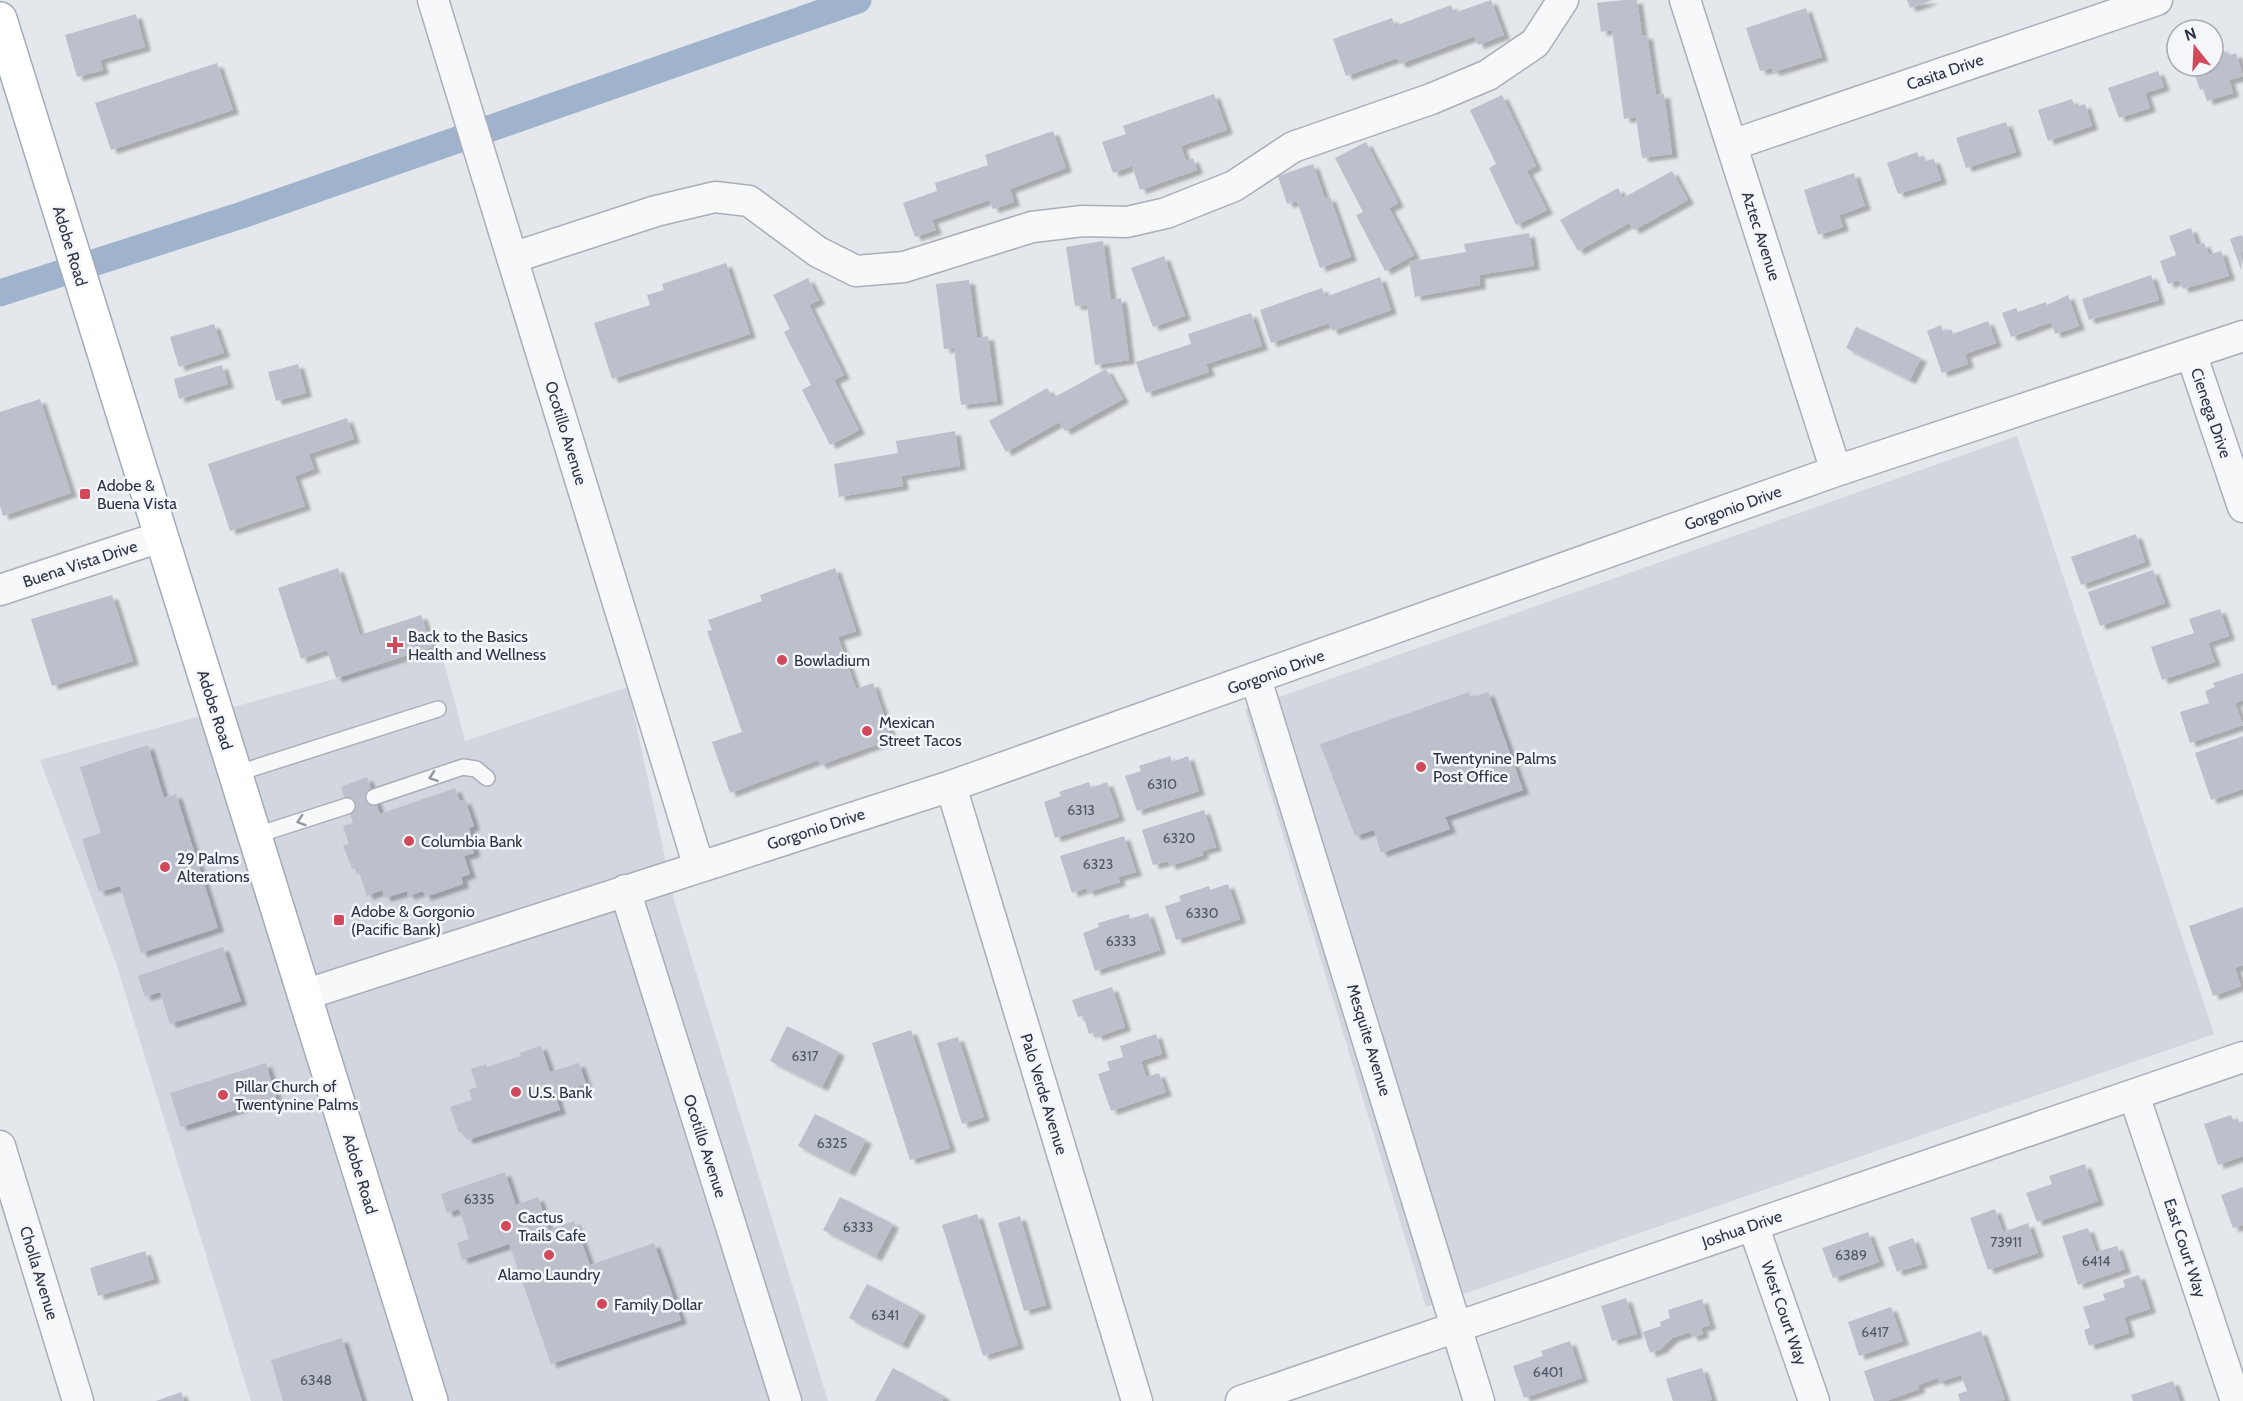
<svg xmlns="http://www.w3.org/2000/svg" width="2243" height="1401" font-family="Cabin,sans-serif">
  <style>
    .built { fill: #d2d6de }
    .lines { fill: none; stroke-linecap: round; stroke-linejoin: round }
    .canal { stroke: #9fb4cc; stroke-width: 27 }
    .building { fill: #bbc0ca; filter: url(#shadow) }
    .lane-casing { stroke: #a9aeb7; stroke-width: 18 }
    .street-casing { stroke: #a9aeb7; stroke-width: 33 }
    .primary-casing { stroke: #a3abb8; stroke-width: 36 }
    .lane { stroke: #f7f8fa; stroke-width: 15 }
    .street { stroke: #f7f8fa; stroke-width: 30 }
    .primary { stroke: #fff; stroke-width: 33 }
    .oneway { stroke: #9196a0 }
    .poi-dot { fill: #d1495b; stroke: #f4f6f9; stroke-width: 2 }
    .labels { text-anchor: middle; dominant-baseline: central; stroke-width: 5; stroke-linejoin: round; paint-order: stroke }
    .number-label { font-size: 14px; fill: #4f5766 }
    .street-label { font-size: 16px; fill: #2b3445; stroke: #f4f6f9 }
    .poi-label { font-size: 16px; fill: #2b3445; stroke: #f4f6f9; text-anchor: start }
  </style>
  <defs>
    <filter id="shadow"><feDropShadow dx="6" dy="4" stdDeviation="1.5" flood-color="#0004"/></filter>
  </defs>
  <rect width="100%" height="100%" fill="#e4e7ec"/>
  <!-- built -->
  <path class="built" d="M2017,436l197,598 -788,273 -181,-598z
    M441,650l24,91 163,-54 47,217 153,497h-577l-135,-438 -76,-203z"/>
  <g class="lines">
    <!-- canal -->
    <path class="canal" d="M0,293l242,-78 616,-215"/>
  </g>
  <!-- building -->
  <path class="building" d="M1491,0l13,35 -26,10 -3,-9 -75,28 -3,-6 -51,18 -13,-37 59,-21 3,8 56,-21 3,8z
    M1624,0h13l5,36 5,-1 9,60 8,-1 8,60 -30,4 -6,-41 -12,2 -12,-89 -11,2 -4,-29z
    M1907,0h26l-23,8z
    M1806,8l16,49 -49,15 -1,-4 -12,3 -14,-43z
    M136,14l9,33 -45,13 3,10 -26,7 -12,-42z
    M2221,48l6,8 9,-3 7,23 -14,4 4,13 -26,8 -4,-12 -3,1 -8,-24h21v-16z
    M217,63l16,47 -122,40 -16,-47z
    M2158,71l6,16 -19,6 5,15 -31,10 -11,-30z
    M1214,94l13,36 -46,16 5,15 7,-3 4,12 -57,20 -8,-24 -19,7 -11,-31 24,-8 -3,-8z
    M1502,95l34,71 -9,5 20,39 -31,15 -27,-57 7,-4 -26,-54z
    M2072,99l3,8 10,-3 7,22 -44,15 -10,-31z
    M2006,122l10,30 -50,16 -10,-30z
    M1053,131l13,37 -56,21 4,13 -21,7 -4,-9 -57,20 4,10 -21,7 -12,-34 34,-12 -2,-8 53,-18 -3,-10z
    M1366,142l32,61 -9,5 25,47 -29,16 -29,-56 7,-3 -28,-54z
    M1917,152l2,6 5,-2 2,5 8,-2 7,21 -43,14 -11,-31z
    M1313,164l12,35 5,-2 21,60 -31,11 -23,-67 -10,3 -9,-28z
    M1672,171l16,29 -54,30 -5,-7 -51,28 -18,-31 58,-32 5,10z
    M1854,173l11,33 -26,9 4,12 -25,8 -14,-45z
    M2191,228l6,17 7,-2 5,12 12,-4 8,25 -46,13 -4,-9 -11,4 -8,-23 16,-6 -7,-19z
    M1529,233l5,33 -55,9 1,10 -65,12 -6,-35 57,-10 -2,-8z
    M2241,235l2,2 -2,33 -11,-31z
    M1103,241l8,59 10,-2 8,62 -34,5 -8,-60 -12,1 -9,-59z
    M1164,256l21,60 -32,11 -22,-59z
    M726,263l24,71 -138,45 -18,-56 56,-18 -3,-10 17,-5 -2,-6z
    M2151,275l8,25 -70,20 -7,-21z
    M1380,277l11,33 -59,21 -3,-8 -58,20 -11,-33 62,-22 3,9z
    M808,278l11,22 -10,5 35,70 -10,5 25,50 -29,15 -28,-55 9,-5 -27,-53 6,-3 -17,-34z
    M969,280l8,58 11,-2 9,65 -36,4 -7,-57 -10,1 -8,-65z
    M2068,295l11,31 -24,8 -4,-12 -40,15 -9,-24 14,-5 2,4 28,-10 1,3z
    M1251,313l11,33 -56,18 3,8 -63,21 -10,-31 55,-18 -3,-10z
    M1988,321l8,22 -31,11 3,10 -26,9 -15,-42 14,-6 2,7 8,-3 2,5z
    M214,324l10,29 -45,14 -9,-30z
    M1856,327l65,31 -11,22 -64,-32z
    M298,364l8,29 -30,8 -8,-29z
    M222,365l6,19 -49,15 -5,-20z
    M1106,369l17,30 -58,32 -6,-9 -53,30 -17,-31 58,-33 6,10z
    M40,399l31,94 -68,23 -3,-10v-94z
    M347,418l7,21 -45,15 5,15 -19,7 10,30 -75,25 -22,-67z
    M955,431l5,35 -59,10 2,10 -64,11 -5,-33 64,-11 -2,-12z
    M2136,534l9,28 -64,23 -10,-28z
    M338,568l22,67 61,-20 11,32 -96,31 -9,-28 -26,9 -23,-71z
    M835,568l21,63 -18,6 18,52 17,-6 19,56 -72,26 -2,-5 -88,33 -18,-51 30,-10 -35,-101 5,-1 -4,-10 54,-19 -2,-6z
    M2153,570l12,33 -65,23 -12,-34z
    M112,595l21,66 -81,25 -21,-67z
    M2220,609l9,27 -21,7 7,19 -53,18 -11,-33 43,-14 -5,-14z
    M2243,673v27l-8,3 8,22 -53,18 -10,-31 29,-9 -4,-12 10,-4 -2,-4z
    M1469,692l2,6 17,-6 35,98 -78,27 5,12 -69,24 -7,-23 -19,6 -35,-92z
    M2243,736v53l-32,11 -16,-47z
    M148,745l16,53 12,-4 42,134 -77,25 -21,-67 -21,6 -17,-53 19,-6 -21,-66z
    M1170,756l2,6 16,-6 11,35 -62,20 -12,-35 16,-5 -2,-5z
    M367,777l13,37 75,-26 5,13 5,-1 9,26 -5,2 5,25 -10,3 6,18 -9,3 2,7 -38,13 -2,-6 -15,5 -1,-5 -22,7 -3,-8 -15,6 -10,-29 -5,2 -9,-24 6,-1 -6,-18 10,-3 -12,-36z
    M1089,782l2,6 16,-6 12,35 -64,21 -11,-36 17,-6 -2,-4z
    M1204,810l12,37 -14,4 1,4 -33,11 -2,-5 -15,4 -11,-35z
    M1124,836l12,36 -18,5 2,5 -32,10 -1,-4 -15,5 -12,-37z
    M1228,884l12,35 -64,21 -11,-34 16,-5 -2,-5 30,-10 1,4z
    M2243,907v58l-8,3 6,18 -28,10 -24,-70z
    M1148,913l12,37 -65,21 -12,-38 16,-6 -1,-4 31,-9 1,5z
    M223,947l18,54 -71,23 -10,-32 -15,5 -7,-21z
    M1112,987l13,40 -28,10 -2,-5 -6,2 -6,-19 -5,2 -6,-17z
    M787,1026l52,26 -17,35 -52,-26z
    M911,1030l39,118 -40,12 -38,-117z
    M1156,1034l6,20 -21,7 5,16 13,-4 7,19 -55,19 -13,-37 12,-4 -3,-8 16,-5 -3,-11z
    M958,1037l26,80 -22,7 -25,-81z
    M541,1046l9,26 29,-9 7,21 -31,10 5,16 -93,30 -3,-9 -5,2 -9,-26 22,-7 -3,-10 8,-3 -6,-18 15,-5 1,3 34,-11 -2,-3z
    M266,1063l10,34 -95,30 -11,-34z
    M815,1114l51,26 -17,32 -51,-26z
    M2231,1115l2,5 5,-1 1,4 4,-2v35l-25,9 -14,-41z
    M2085,1164l13,37 -61,21 -11,-29 26,-9 -3,-8z
    M505,1172l11,33 22,-8 11,33 25,-9 16,44 64,-22 27,77 -130,44 -42,-120 -47,16 -5,-17 12,-4 -5,-16 -5,-14 -12,4 -6,-19z
    M2243,1187v38l-10,3 -12,-33z
    M840,1197l53,27 -17,33 -53,-27z
    M1995,1209l8,23 25,-9 10,30 -50,17 -18,-52z
    M977,1214l41,131 -35,11 -41,-131z
    M1020,1216l26,89 -22,6 -26,-88z
    M2088,1228l8,24 21,-6 8,23 -47,16 -16,-49z
    M1868,1232l11,30 -46,16 -11,-30z
    M1913,1238l9,26 -25,8 -9,-25z
    M145,1251l9,28 -56,17 -8,-28z
    M2139,1275l11,34 -26,8 5,16 -40,13 -5,-16 6,-2 -7,-21 22,-7 -2,-6 22,-7 -2,-7z
    M867,1284l53,28 -18,33 -53,-27z
    M1626,1298l11,36 -25,7 -11,-35z
    M1702,1299l8,26 -9,3 2,6 -11,3 -2,-5 -18,6 -11,11 -11,4 -7,-21 18,-6 -1,-4 10,-4 -2,-8z
    M1891,1307l12,34 -44,15 -11,-34z
    M1981,1331l24,69 -45,1 -2,-7 9,-3 -6,-16 -22,7 -2,-4 -19,7 1,4 -33,12h-12l-10,-30z
    M342,1338l20,63h-79l-12,-41z
    M1570,1341l12,37 -58,20 -11,-32 30,-10 -2,-5z
    M893,1368l51,28 -2,5h-67z
    M1702,1368l10,32 -39,1 -7,-22z
    M2173,1381l7,20h-47l-2,-6z
    M181,1392l3,9h-28z"/>
  <g class="lines">
    <defs>
      <path id="lane" d="M235,774l203,-65
        M374,797l89,-30 13,2 11,9
        M254,836l93,-30"/>
      <path id="street" d="M433,0l266,867
        M1685,0l151,471
        M1732,145l425,-145
        M512,258l144,-47 59,-14 34,4 69,51 38,19 48,-4 128,-40 51,-6 44,1 39,-9 68,-27 59,-39 138,-48 57,-24 47,-32 28,-43
        M2191,353l52,154
        M0,590l160,-53
        M1256,679l223,722
        M951,786l186,615
        M625,890l161,511
        M304,995l647,-209 885,-315 407,-135
        M2134,1095l102,306
        M0,1146l78,255
        M1753,1225l61,176
        M1241,1401l1002,-344"/>
      <path id="primary" d="M0,19l431,1382"/>
    </defs>
    <!-- lane casing -->
    <use href="#lane" class="lane-casing"/>
    <!-- street casing -->
    <use href="#street" class="street-casing"/>
    <!-- primary casing -->
    <use href="#primary" class="primary-casing"/>
    <!-- lane -->
    <use href="#lane" class="lane"/>
    <!-- street -->
    <use href="#street" class="street"/>
    <!-- primary -->
    <use href="#primary" class="primary"/>
  </g>
  <!-- one-way arrows -->
  <defs><path id="oneway-chevron" d="M-2-3.5L2.5 0L-2 3.5" fill="none" stroke-width="1.6" stroke-linecap="round" stroke-linejoin="round" transform="scale(1.5)"/></defs>
  <g class="oneway">
    <use href="#oneway-chevron" transform="translate(433 777) rotate(161)"/>
    <use href="#oneway-chevron" transform="translate(301 821) rotate(162)"/>
  </g>
  <!-- markers -->
  <g class="poi-dot">
    <rect x="79" y="488" width="12" height="12" rx="3"/>
    <path d="M392 636h6v6h6v6h-6v6h-6v-6h-6v-6h6z"/>
    <circle cx="782" cy="660" r="6"/>
    <circle cx="867" cy="731" r="6"/>
    <circle cx="1421" cy="767" r="6"/>
    <circle cx="409" cy="841" r="6"/>
    <circle cx="165" cy="867" r="6"/>
    <rect x="333" y="914" width="12" height="12" rx="3"/>
    <circle cx="516" cy="1092" r="6"/>
    <circle cx="223" cy="1095" r="6"/>
    <circle cx="506" cy="1226" r="6"/>
    <circle cx="549" cy="1255" r="6"/>
    <circle cx="602" cy="1304" r="6"/>
  </g>
  <g class="labels">
    <!-- number labels -->
    <g class="number-label">
      <text x="1162" y="784">6310</text>
      <text x="1081" y="810">6313</text>
      <text x="1179" y="838">6320</text>
      <text x="1098" y="864">6323</text>
      <text x="1202" y="913">6330</text>
      <text x="1121" y="941">6333</text>
      <text x="805" y="1056">6317</text>
      <text x="832" y="1143">6325</text>
      <text x="479" y="1199">6335</text>
      <text x="858" y="1227">6333</text>
      <text x="2006" y="1242">73911</text>
      <text x="1851" y="1255">6389</text>
      <text x="2096" y="1261">6414</text>
      <text x="885" y="1315">6341</text>
      <text x="1875" y="1332">6417</text>
      <text x="1548" y="1372">6401</text>
      <text x="316" y="1380">6348</text>
    </g>
    <!-- street labels -->
    <g class="street-label">
      <text transform="translate(1945 72) rotate(-19)">Casita Drive</text>
      <text transform="translate(1761 236) rotate(72)">Aztec Avenue</text>
      <text transform="translate(70 246) rotate(73)">Adobe Road</text>
      <text transform="translate(2211 413) rotate(71)">Cienega Drive</text>
      <text transform="translate(566 433) rotate(73)">Ocotillo Avenue</text>
      <text transform="translate(1733 508) rotate(-20)">Gorgonio Drive</text>
      <text transform="translate(80 564) rotate(-18)">Buena Vista Drive</text>
      <text transform="translate(1276 672) rotate(-20)">Gorgonio Drive</text>
      <text transform="translate(215 710) rotate(72)">Adobe Road</text>
      <text transform="translate(816 829) rotate(-18)">Gorgonio Drive</text>
      <text transform="translate(1369 1040) rotate(73)">Mesquite Avenue</text>
      <text transform="translate(1044 1094) rotate(73)">Palo Verde Avenue</text>
      <text transform="translate(705 1146) rotate(72)">Ocotillo Avenue</text>
      <text transform="translate(360 1174) rotate(73)">Adobe Road</text>
      <text transform="translate(1742 1229) rotate(-19)">Joshua Drive</text>
      <text transform="translate(2185 1248) rotate(72)">East Court Way</text>
      <text transform="translate(39 1273) rotate(73)">Cholla Avenue</text>
      <text transform="translate(1784 1313) rotate(71)">West Court Way</text>
    </g>
    <!-- poi labels -->
    <g class="poi-label">
      <text x="97" y="485">Adobe &amp;<tspan x="97" dy="18">Buena Vista</tspan></text>
      <text x="408" y="636">Back to the Basics<tspan x="408" dy="18">Health and Wellness</tspan></text>
      <text x="794" y="660">Bowladium</text>
      <text x="879" y="722">Mexican<tspan x="879" dy="18">Street Tacos</tspan></text>
      <text x="1433" y="758">Twentynine Palms<tspan x="1433" dy="18">Post Office</tspan></text>
      <text x="421" y="841">Columbia Bank</text>
      <text x="177" y="858">29 Palms<tspan x="177" dy="18">Alterations</tspan></text>
      <text x="351" y="911">Adobe &amp; Gorgonio<tspan x="351" dy="18">(Pacific Bank)</tspan></text>
      <text x="235" y="1086">Pillar Church of<tspan x="235" dy="18">Twentynine Palms</tspan></text>
      <text x="528" y="1092">U.S. Bank</text>
      <text x="518" y="1217">Cactus<tspan x="518" dy="18">Trails Cafe</tspan></text>
      <text x="549" y="1274" text-anchor="middle">Alamo Laundry</text>
      <text x="614" y="1304">Family Dollar</text>
    </g>
  </g>
  <!-- north arrow -->
  <g transform="translate(2195 48) rotate(342)"><circle r="28" fill="#f4f6f9" stroke="#a4a8b1" stroke-width="1.5"/>
  <path d="M0-4.5L10 22L0 15L-10 22Z" fill="#d1495b"/>
  <text y="-9" font-size="16" font-weight="bold" text-anchor="middle" fill="#2b3445">N</text>
  </g>
</svg>
